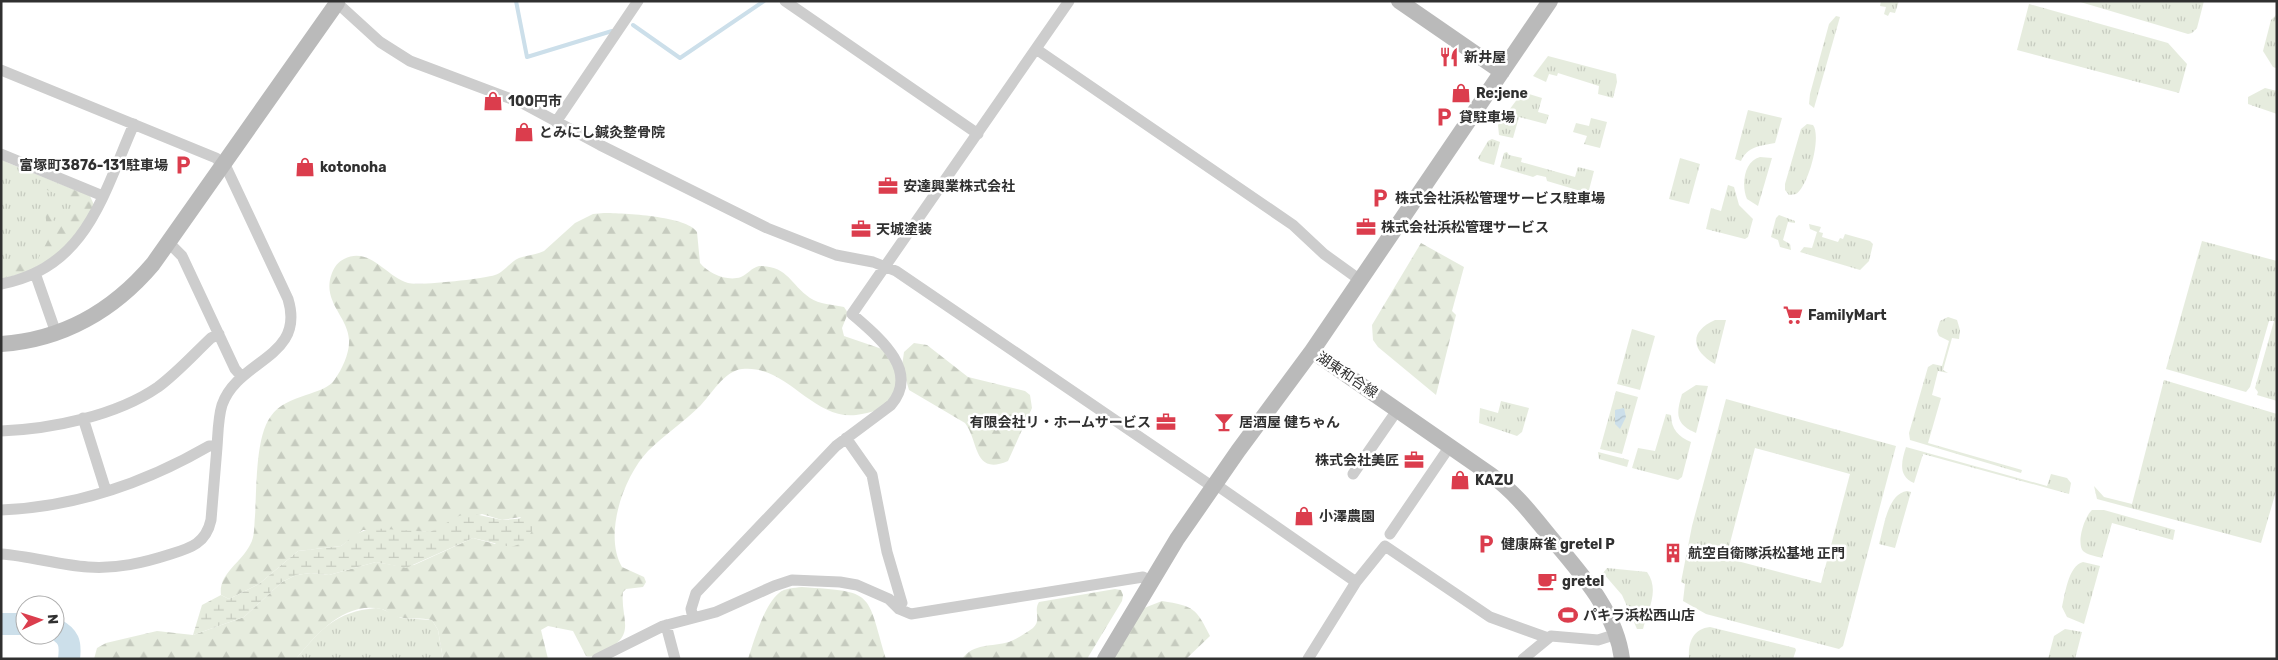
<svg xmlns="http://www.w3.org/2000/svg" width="2278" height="660" font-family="Rubik,'Noto Sans JP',sans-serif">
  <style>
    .grass { fill: url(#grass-tufts); fill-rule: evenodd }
    .forest { fill: url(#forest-firs) }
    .wetland { fill: url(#wetland-marsh) }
    .water { fill: url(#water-waves) }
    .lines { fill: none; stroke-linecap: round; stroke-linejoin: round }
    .stream { stroke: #ccdfea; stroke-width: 4 }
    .river { stroke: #ccdfea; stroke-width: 22 }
    .street { stroke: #cdcdcd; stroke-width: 11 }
    .secondary { stroke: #bababa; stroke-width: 16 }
    .labels { text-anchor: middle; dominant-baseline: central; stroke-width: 5; stroke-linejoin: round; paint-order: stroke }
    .poi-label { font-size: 14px; font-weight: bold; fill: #303030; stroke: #fff; text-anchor: start }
    .street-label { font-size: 14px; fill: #303030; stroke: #fff }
  </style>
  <defs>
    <pattern id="grass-tufts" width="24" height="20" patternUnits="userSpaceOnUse" patternTransform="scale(1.25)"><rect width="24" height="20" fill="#e6ecde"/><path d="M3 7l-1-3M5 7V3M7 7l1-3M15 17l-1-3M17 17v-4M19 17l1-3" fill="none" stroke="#c6cbbf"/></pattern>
    <pattern id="forest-firs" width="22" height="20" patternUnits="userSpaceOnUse" patternTransform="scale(1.25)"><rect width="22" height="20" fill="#e6ecde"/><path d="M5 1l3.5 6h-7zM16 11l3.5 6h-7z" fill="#c6cbbf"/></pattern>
    <pattern id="wetland-marsh" width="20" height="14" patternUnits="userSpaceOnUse" patternTransform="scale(1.25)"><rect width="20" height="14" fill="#e6ecde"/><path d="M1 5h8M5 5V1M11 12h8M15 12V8" fill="none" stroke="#c6cbbf"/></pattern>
    <pattern id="water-waves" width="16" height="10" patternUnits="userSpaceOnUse" patternTransform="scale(1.25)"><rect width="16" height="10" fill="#ccdfea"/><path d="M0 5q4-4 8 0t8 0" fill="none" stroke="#b0c0c9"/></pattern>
  </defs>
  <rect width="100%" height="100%" fill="#fff"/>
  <!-- grass -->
  <path class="grass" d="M1881,1h18l-4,12 -5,-1 -2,4 -4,-2 2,-7 -6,-1z
    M2077,1h127l-7,27 -5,5 -4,1z
    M2029,4l139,39 19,21 -8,29 -162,-43z
    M2277,14v54l-4,-1 -10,-16 8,-31z
    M1836,16l4,1 -26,91 -5,-4 1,-10 19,-70z
    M1548,56l68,18 1,8 -4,16 -15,-4 1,-8 -41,-13 -1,3 -8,-2 -3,8 -13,-6z
    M2265,88l12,3v23l-29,-10v-7z
    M1521,94h8l13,4 -4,14 11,3 -3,9 -27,-7 -6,21 -14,-3 -1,-10z
    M1748,110l34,8 -7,25c-15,3 -27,3 -34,18l-6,-2z
    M1591,118l16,4 -7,26 -16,-4 3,-8 -14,-4 3,-9 13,3z
    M1807,124l6,1c9,12 -5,62 -17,69l-7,1 -4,-5v-6l16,-55z
    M1492,139l8,3 -6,23 -14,-4 -2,-3 10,-17z
    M1507,152l2,3 13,3 -1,4 54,15 3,-10 16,4 -5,19 -5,2 -37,-11 -1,-4 -9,-2 -4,2 -33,-10 4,-14z
    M1760,157l12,1 -14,48 -11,-7c-6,-14 -3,-38 13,-42z
    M1680,158l20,6 -11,40 -20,-5z
    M1,160l89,36 -33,59 -30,17 -26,7z
    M1728,185l6,2 5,18 14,14 -5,18 -3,2 -39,-10 5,-21 10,3z
    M1779,215l16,6v2l-7,-1 -5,18 7,4 1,6 -11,-3 -2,-7 -7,-3 5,-19z
    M1809,224l12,3 -2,5 4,1 -1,4 16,5 2,-4 3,1 2,-5 25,7 3,3 -4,17 -9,9 -60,-18 4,-5 8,1 5,-16 -7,-3z
    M2202,241l75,20v140l-20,-6 1,-3 -3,-4 19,-67h-5l-19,66 -4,5 -80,-23z
    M1948,317l9,3 3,10 -1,9 -7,-1 -9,32 5,3 -10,-2 -6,24 9,3 -13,45 94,27 -1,3 -111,-33 -1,-7 19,-66 5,-3 9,2 7,-25 -10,-5 -2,-5 3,-10z
    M1715,320h11l-11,44c-23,-13 -27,-32 0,-44z
    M1632,329l23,7 -15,54 -23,-6z
    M2164,380l113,34v74l-16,55 -164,-44 -3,-13 10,11 28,7z
    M1696,385l12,1 -12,47c-21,-9 -20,-19 -14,-39z
    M1616,391l22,6 -16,57 -22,-5z
    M1726,399l170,47 -53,200 -4,3 -133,-35 -23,-13 2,-17 -4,-2 11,-56zM1755,448l95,26 -29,109 -95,-25z
    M1501,401l28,7 -7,24 -5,4 -38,-13 1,-15 18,5z
    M1666,414l5,1c0,14 8,22 20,27l-9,35 -4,3 -46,-12 6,-20 17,3z
    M1906,447l141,39 4,-12 16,4 4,5 -2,11 -146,-40 -9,29c-17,-7 -12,-23 -8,-36z
    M1598,452l31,8 -2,7 -28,-8z
    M1907,491l4,1 -16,56 -16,-4c5,-16 8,-50 28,-53z
    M2092,510h12l71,20 -2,10 -61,-17 -10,35c-6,-2 -15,-3 -19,-7 -7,-9 2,-35 9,-41z
    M2083,562l17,4 -16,58 -17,-7 -5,-10c3,-12 6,-41 21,-45z
    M1607,568l40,4c13,18 1,38 -4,57h-6l-15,-34 -19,-22z
    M376,608l6,1 19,9 31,2 6,10 5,29h-147c25,-30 39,-47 80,-51z
    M1710,627l85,21 1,2 -3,9h-104c-1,-17 4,-30 21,-32z
    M2065,629l17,3 -7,27h-27l6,-23z"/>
  <!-- forest -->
  <path class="forest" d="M1,160l6,2 3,6 -1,4 -8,5z
    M48,180l42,16 4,9c-13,24 -27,44 -51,58l-5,-4 10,-19 -3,-30 5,-1 3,11 3,2 10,-4 9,-13 -3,-4 -27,-12 -1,-4z
    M604,213c19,0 83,3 93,19l3,31c8,10 27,19 41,14 7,-3 10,-9 18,-11 29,0 31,18 51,32 9,6 23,7 34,9l4,6 -6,15 2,8 38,13 13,19 2,20c-4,6 -9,14 -14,18 -5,5 -15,7 -21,8 -48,11 -73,-50 -120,-45 -18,2 -31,26 -42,37 -16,16 -36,29 -52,45 -24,25 -45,83 -26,116l22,10 2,5 -3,5 -17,2 -3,3c-3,27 15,43 -19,59 -6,3 -11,7 -18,5l-13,-25 -25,-5 -7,4 7,29h-105l-5,-29 -6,-10c-11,-3 -23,0 -34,-3 -7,-1 -11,-7 -17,-8 -37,-8 -65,26 -85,50h-202l3,-11 9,-5 51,-12 36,4 51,-18 38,-35 14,-7 15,-2 18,2 47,-13 22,4 16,-1 59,-27 22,6 26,-27 -19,3 -20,-6 -52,18 -67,-2 -22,16 -43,5 -39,33 -30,15 -8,-4c-3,-21 20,-32 29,-50 5,-8 4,-20 5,-29 2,-27 0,-79 16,-100 16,-23 54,-20 64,-37 7,-9 15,-27 14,-39 -1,-24 -28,-39 -17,-67 3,-7 6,-11 12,-14 26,-13 42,18 64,24 11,3 75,-4 87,-8 9,-3 15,-13 24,-17 9,-3 17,-3 25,-7l31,-28 18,-9z
    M1421,243l43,24 -12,44 4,4 -20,80 -58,-48 -5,-7 -1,-15z
    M27,262l2,1v7l-28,9v-16l11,2z
    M914,343l13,2 41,32 57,14 5,4 2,13 -24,53c-35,15 -29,-20 -43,-38l-56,-33 -7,-24 2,-14z
    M802,587c73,5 64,4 84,72h-138c6,-18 16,-54 31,-66 6,-5 15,-5 23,-6z
    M1115,589l6,1 2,5 -1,6 -35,58h-125c11,-16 30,-12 47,-17 8,-3 17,-9 24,-14 9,-8 0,-17 6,-26z
    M1162,601c32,5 34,7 48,35l-24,23h-74l27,-49z"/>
  <!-- wetland -->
  <path class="wetland" d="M470,513l32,7 26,-2 5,5 -1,8 -5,8 -7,5 -9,3 -38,-9 -67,30 -30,-6 -47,13 -18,-2 -15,2 -14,7 -38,35 -51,18 9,-30 19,-10 8,4 30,-15 39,-33 43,-5 15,-12 15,-6 59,4 29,-16z"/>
  <!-- water -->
  <path class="water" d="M1624,408l2,9 -6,12 -5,-5v-14z"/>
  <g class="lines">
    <!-- stream -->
    <path class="stream" d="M516,1l11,56 85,-26
      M633,25l47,33 84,-57"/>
    <!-- river -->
    <path class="river" d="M1,624h24
      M55,629c14,7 16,14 14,30"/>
    <!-- street -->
    <path class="street" d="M335,1l45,41 30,19 112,42 78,42 167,83 69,27 37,7 23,9 317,216
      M785,1l193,133
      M1036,49l257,176 31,29 36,26
      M1,70l215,88 11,11 61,130c18,59 -50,60 -66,106 -4,13 -4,29 -5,42 -2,25 -4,49 -6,73 -5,23 -20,28 -40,34 -28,9 -54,15 -83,13 -29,-2 -58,-11 -87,-13
      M556,122l82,-121
      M1,154l102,42
      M168,242l14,14 53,113 7,8
      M35,273l21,60
      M1,284c86,-16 102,-90 133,-160
      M83,418l23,73
      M1,431c50,-2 115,-15 157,-44 19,-14 36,-33 53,-49l8,-4
      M846,438l26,37 15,77 15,51 -5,4
      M1353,474l45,-65
      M1215,484l141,98 29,-36 105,71 58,21
      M1,510c74,-3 144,-27 208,-64h8
      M1390,534l60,-88
      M693,618l-2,-9 5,-16 140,-147 55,-41c30,-35 -14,-69 -39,-91l217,-313
      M666,625l9,34
      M597,659l66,-33 53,-14 58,-26 18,-6 48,2 17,3 32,14 10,10 12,5 232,-37 8,5
      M1308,659l48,-77
      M1523,659l28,-23 47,4 19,-6"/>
    <!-- secondary -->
    <path class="secondary" d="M1399,1l103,71
      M1550,1l-238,350 179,124c25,18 42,41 61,64 29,35 64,72 70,120
      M1,344c62,-4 113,-34 152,-80l184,-261
      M1105,659l72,-120 61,-88 74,-100"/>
  </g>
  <!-- icons -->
  <defs>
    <symbol id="restaurant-bare" viewBox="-9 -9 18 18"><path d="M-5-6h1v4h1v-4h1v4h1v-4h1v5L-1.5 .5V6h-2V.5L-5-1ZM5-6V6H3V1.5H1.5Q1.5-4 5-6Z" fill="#db3d4d" stroke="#fff" stroke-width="2.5" paint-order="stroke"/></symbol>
    <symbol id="shop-bare" viewBox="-9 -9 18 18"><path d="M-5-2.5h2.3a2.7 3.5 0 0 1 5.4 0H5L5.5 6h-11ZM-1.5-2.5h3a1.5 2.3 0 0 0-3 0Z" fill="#db3d4d" stroke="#fff" stroke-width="2.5" paint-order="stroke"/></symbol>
    <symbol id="parking-bare" viewBox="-9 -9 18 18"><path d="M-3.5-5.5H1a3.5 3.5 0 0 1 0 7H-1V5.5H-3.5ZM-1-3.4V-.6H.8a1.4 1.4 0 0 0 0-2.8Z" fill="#db3d4d" stroke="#fff" stroke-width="2.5" paint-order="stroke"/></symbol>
    <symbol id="office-bare" viewBox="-9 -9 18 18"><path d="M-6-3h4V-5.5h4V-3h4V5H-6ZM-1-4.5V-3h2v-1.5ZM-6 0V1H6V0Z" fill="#db3d4d" stroke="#fff" stroke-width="2.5" paint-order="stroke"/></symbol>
    <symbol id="supermarket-bare" viewBox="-9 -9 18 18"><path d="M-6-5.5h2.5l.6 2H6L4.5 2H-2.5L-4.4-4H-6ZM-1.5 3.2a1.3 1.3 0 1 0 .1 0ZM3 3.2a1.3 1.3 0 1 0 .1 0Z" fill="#db3d4d" stroke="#fff" stroke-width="2.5" paint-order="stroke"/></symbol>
    <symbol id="bar-bare" viewBox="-9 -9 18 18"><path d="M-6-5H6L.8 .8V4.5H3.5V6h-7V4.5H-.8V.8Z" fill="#db3d4d" stroke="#fff" stroke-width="2.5" paint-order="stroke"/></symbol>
    <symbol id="building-bare" viewBox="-9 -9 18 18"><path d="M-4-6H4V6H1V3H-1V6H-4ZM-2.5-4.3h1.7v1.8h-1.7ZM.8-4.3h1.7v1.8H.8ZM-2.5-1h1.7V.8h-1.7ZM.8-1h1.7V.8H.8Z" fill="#db3d4d" stroke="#fff" stroke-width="2.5" paint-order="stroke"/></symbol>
    <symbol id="cafe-bare" viewBox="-9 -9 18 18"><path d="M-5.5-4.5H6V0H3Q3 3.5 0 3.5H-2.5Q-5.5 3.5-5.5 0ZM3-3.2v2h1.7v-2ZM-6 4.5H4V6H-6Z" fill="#db3d4d" stroke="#fff" stroke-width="2.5" paint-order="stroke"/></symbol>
    <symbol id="stadium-bare" viewBox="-9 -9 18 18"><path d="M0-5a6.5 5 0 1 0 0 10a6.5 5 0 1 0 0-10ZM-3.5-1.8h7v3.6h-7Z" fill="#db3d4d" stroke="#fff" stroke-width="2.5" paint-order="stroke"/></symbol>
  </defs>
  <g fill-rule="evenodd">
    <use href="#restaurant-bare" x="1435" y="43" width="28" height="28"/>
    <use href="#shop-bare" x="1447" y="79" width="28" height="28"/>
    <use href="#shop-bare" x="479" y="87" width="28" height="28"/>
    <use href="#parking-bare" x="1430" y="103" width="28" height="28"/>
    <use href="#shop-bare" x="510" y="118" width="28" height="28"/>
    <use href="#parking-bare" x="169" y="151" width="28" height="28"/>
    <use href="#shop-bare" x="291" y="153" width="28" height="28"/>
    <use href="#office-bare" x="874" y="172" width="28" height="28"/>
    <use href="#parking-bare" x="1366" y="184" width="28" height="28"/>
    <use href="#office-bare" x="1352" y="213" width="28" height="28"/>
    <use href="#office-bare" x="847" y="215" width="28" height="28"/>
    <use href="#supermarket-bare" x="1779" y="301" width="28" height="28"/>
    <use href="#office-bare" x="1152" y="408" width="28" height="28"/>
    <use href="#bar-bare" x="1210" y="408" width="28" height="28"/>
    <use href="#office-bare" x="1400" y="446" width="28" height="28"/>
    <use href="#shop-bare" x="1446" y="466" width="28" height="28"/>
    <use href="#shop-bare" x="1290" y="502" width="28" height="28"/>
    <use href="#parking-bare" x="1472" y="530" width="28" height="28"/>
    <use href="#building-bare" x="1659" y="539" width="28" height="28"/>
    <use href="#cafe-bare" x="1533" y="567" width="28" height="28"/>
    <use href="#stadium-bare" x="1554" y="601" width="28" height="28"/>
  </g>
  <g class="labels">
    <!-- poi labels -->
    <g class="poi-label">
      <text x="1464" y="57">新井屋</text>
      <text x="1476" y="93">Re:jene</text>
      <text x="508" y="101">100円市</text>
      <text x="1459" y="117">貸駐車場</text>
      <text x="539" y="132">とみにし鍼灸整骨院</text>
      <text x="168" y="165" text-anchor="end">富塚町3876-131駐車場</text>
      <text x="320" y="167">kotonoha</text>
      <text x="903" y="186">安達興業株式会社</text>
      <text x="1395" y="198">株式会社浜松管理サービス駐車場</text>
      <text x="1381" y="227">株式会社浜松管理サービス</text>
      <text x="876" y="229">天城塗装</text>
      <text x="1808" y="315">FamilyMart</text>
      <text x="1151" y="422" text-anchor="end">有限会社リ・ホームサービス</text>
      <text x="1239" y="422">居酒屋 健ちゃん</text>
      <text x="1399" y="460" text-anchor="end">株式会社美匠</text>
      <text x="1475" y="480">KAZU</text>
      <text x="1319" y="516">小澤農園</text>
      <text x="1501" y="544">健康麻雀 gretel P</text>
      <text x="1688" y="553">航空自衛隊浜松基地 正門</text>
      <text x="1562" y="581">gretel</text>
      <text x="1583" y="615">パキラ浜松西山店</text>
    </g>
    <!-- street labels -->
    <g class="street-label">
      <text transform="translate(1347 375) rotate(34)">湖東和合線</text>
    </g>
  </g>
  <!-- border -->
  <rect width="2278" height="660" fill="none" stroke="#303030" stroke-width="5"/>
  <!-- north arrow -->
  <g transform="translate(40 620) rotate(86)"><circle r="24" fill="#ffffff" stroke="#acacac"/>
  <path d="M0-4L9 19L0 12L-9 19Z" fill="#db3d4d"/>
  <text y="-8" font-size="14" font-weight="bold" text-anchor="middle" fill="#303030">N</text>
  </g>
</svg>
